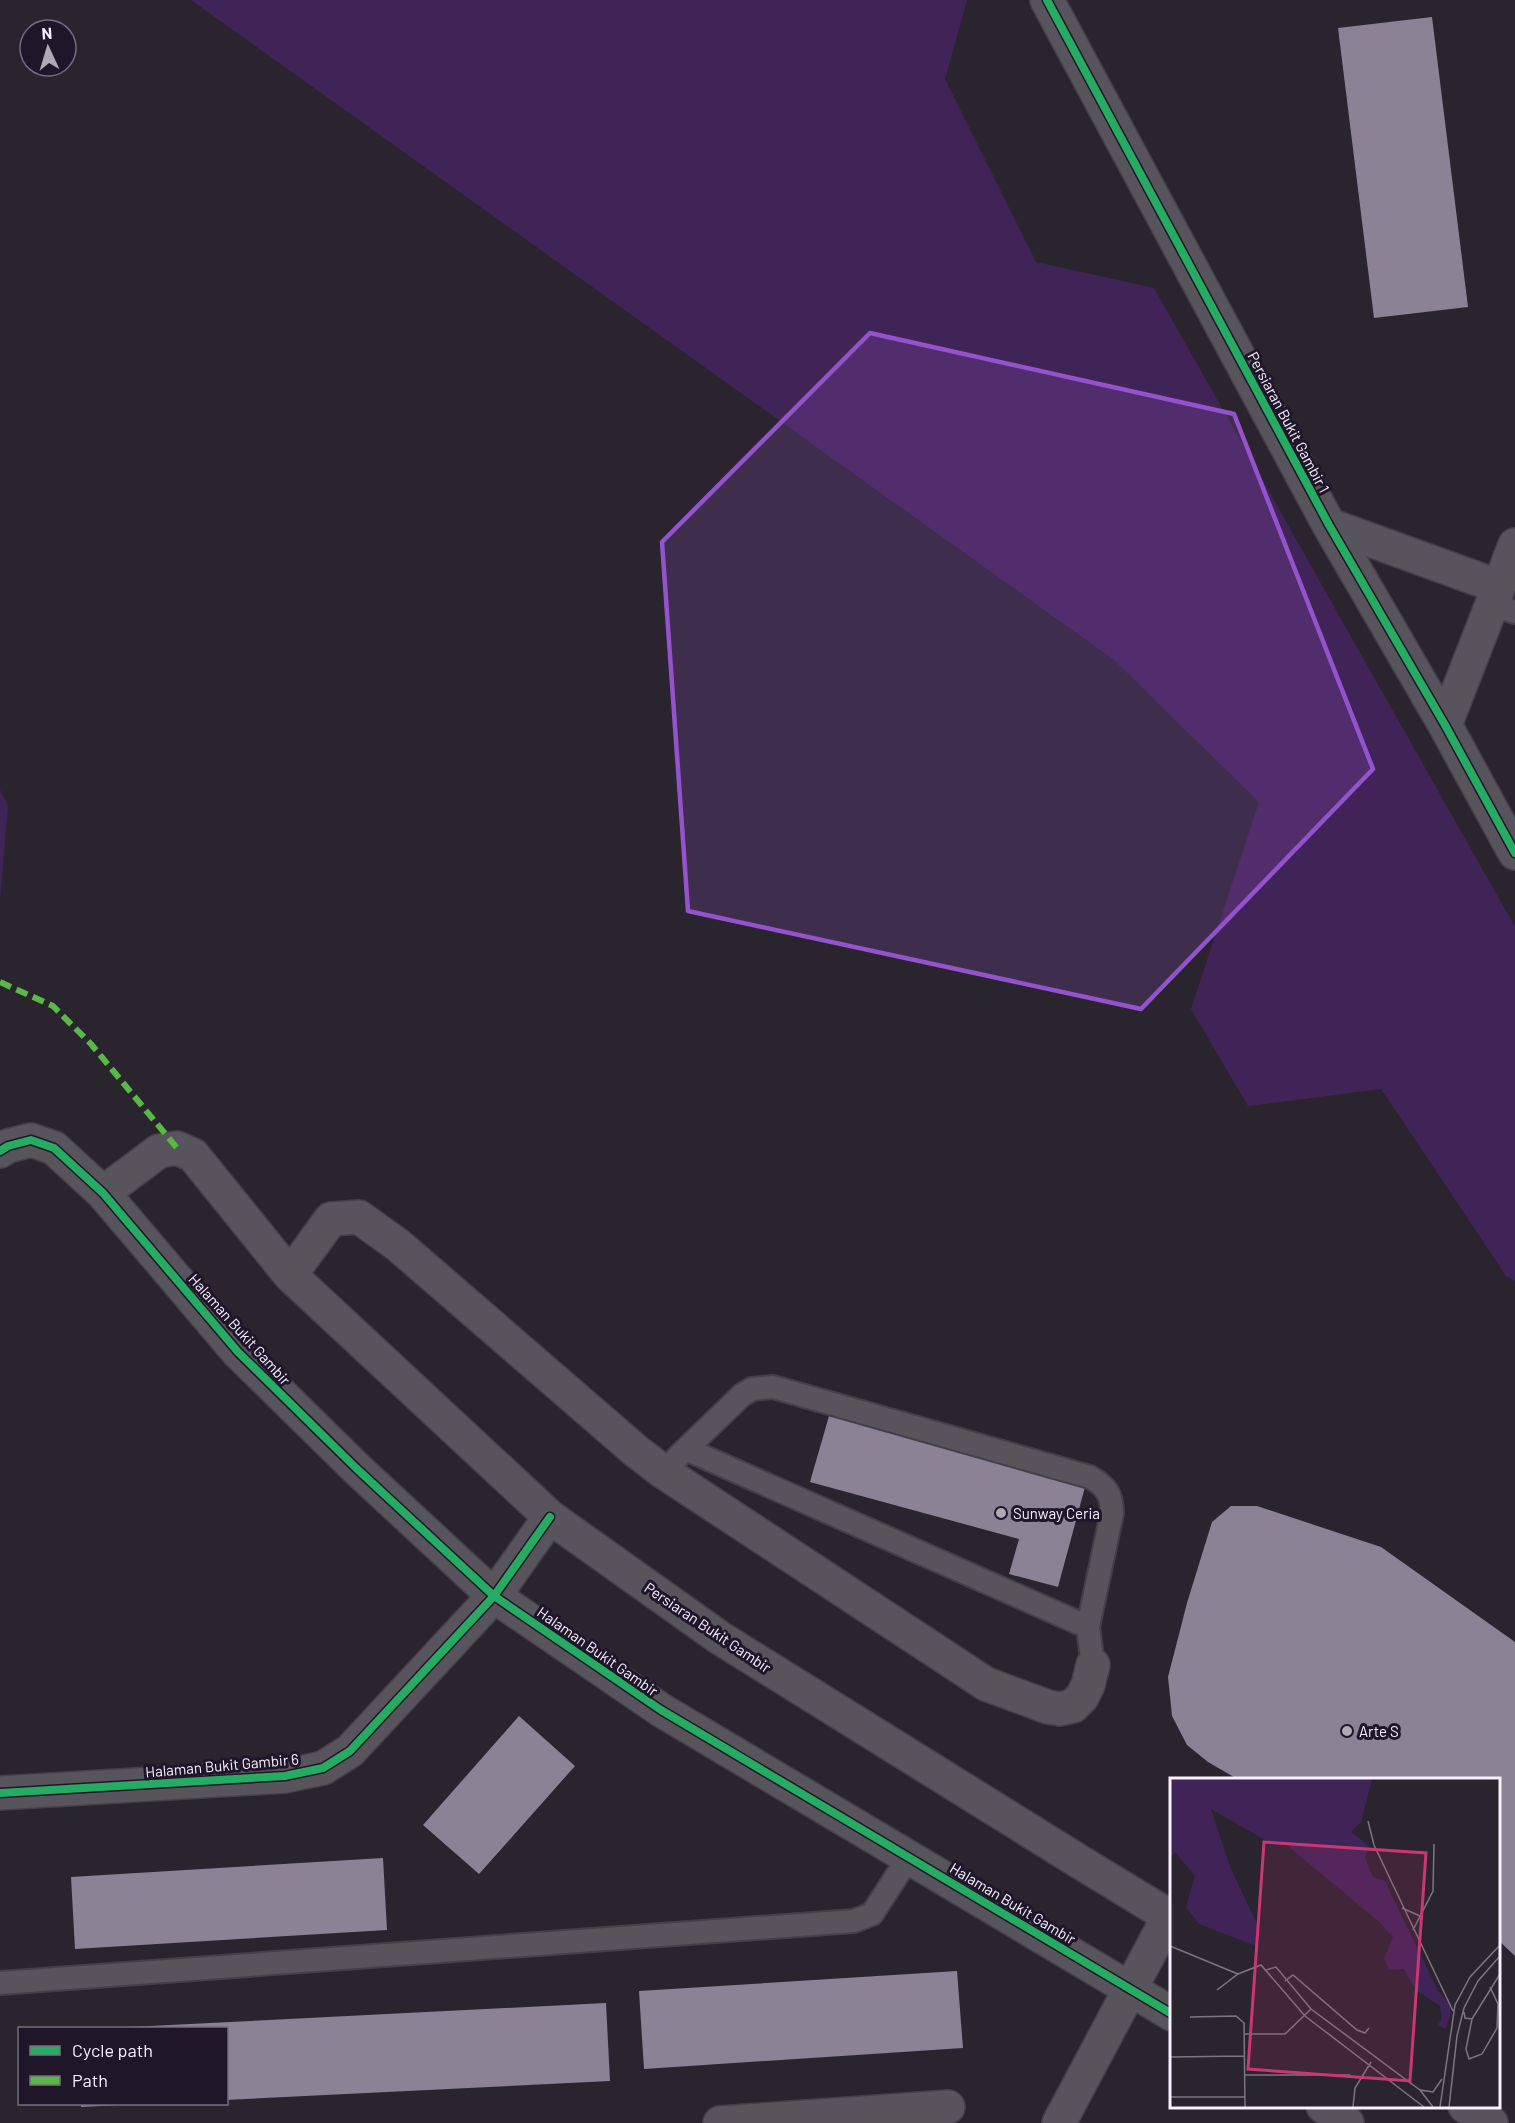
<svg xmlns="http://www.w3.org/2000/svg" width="1515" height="2123" font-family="Barlow,sans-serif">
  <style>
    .green { fill: #402457 }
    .building { fill: #8b8295 }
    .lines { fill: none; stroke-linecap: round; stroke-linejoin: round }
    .service-casing { stroke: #443f49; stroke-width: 26 }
    .minor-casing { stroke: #443f49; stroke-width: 36 }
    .service { stroke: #58545c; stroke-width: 22 }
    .minor { stroke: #58545c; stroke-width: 33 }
    .quiet { stroke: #58b947; stroke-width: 6; stroke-dasharray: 12 6; stroke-linecap: butt }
    .cycleway-casing { stroke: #20162a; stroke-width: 11 }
    .cycleway { stroke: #26ab63; stroke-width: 8 }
    .marked { fill: #9453cc; fill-opacity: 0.2; stroke: #9453cc; stroke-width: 4.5; stroke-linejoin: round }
    .poi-dot { fill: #afa9b6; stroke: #20162a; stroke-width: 2 }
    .labels { text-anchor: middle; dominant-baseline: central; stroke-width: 6; stroke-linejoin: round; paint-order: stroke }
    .street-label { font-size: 15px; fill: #f7f0fe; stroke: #20162a }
    .poi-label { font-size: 15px; fill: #f7f0fe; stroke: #20162a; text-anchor: start }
    .inset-road { fill: none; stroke: #7c7682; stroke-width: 1.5 }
    .view { fill: #ca3873; fill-opacity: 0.15; stroke: #ca3873; stroke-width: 3 }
    .inset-edge { fill: none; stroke: #f7f0fe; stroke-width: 3 }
  </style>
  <rect width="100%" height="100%" fill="#2a242f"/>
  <!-- green -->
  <path class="green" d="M191,0h776l-22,79 91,183 118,26 361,639v354l-9,-5 -125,-187 -133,17 -57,-97 68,-207 -146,-143z
    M0,790l8,16 -8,94z"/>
  <!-- building -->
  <path class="building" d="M1432,17l36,290 -94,11 -36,-290z
    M829,1416l256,71 -27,100 -49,-13 10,-35 -209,-57z
    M1231,1506h26l124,41 134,95v314l-17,-16v-160h-259l-31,-18 -21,-17 -15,-29 -4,-39 19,-74 25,-81z
    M519,1716l56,50 -96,108 -56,-49z
    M383,1858l4,72 -312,19 -4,-72z
    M957,1971l6,77 -319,21 -5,-78z
    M606,2003l4,78 -384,19v-72h-96v-1z
    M81,2104h40v1l-40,2z"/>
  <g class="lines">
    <defs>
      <path id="service" d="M1491,605l24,7
        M686,1449l56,-54 10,-6 21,-2 317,90c16,9 22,18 22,36l-24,114
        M677,1458l9,-9 402,178 5,38
        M0,1983l854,-62 18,-7 37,-57"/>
      <path id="minor" d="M1047,0l282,525 116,200 70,128
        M1329,525l168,61
        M1445,725l70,-180
        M0,1151l8,-5 23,-6 23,8 49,45 135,159 118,116 138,128 167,114 511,304
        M103,1193l56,-42 18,-3 16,7 97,120 260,242 170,121 360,224 92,56
        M290,1275l41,-56 28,-2 39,28 238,206 26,20 324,213 62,23 12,2 13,-3 9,-9 6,-12 5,-20
        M0,1793l285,-17 38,-8 27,-17 144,-155 56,-79
        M1323,2106l24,17
        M1465,2106l26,17
        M720,2123l228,-16
        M1059,2123l110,-207"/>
    </defs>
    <!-- service casing -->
    <use href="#service" class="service-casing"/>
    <!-- minor casing -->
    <use href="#minor" class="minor-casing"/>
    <!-- service -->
    <use href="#service" class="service"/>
    <!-- minor -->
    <use href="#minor" class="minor"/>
    <!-- quiet -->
    <path class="quiet" d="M0,982l53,24 38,38 86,104"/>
    <defs>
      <path id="cycleway" d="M1047,0l282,525 116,200 70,128
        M0,1151l8,-5 23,-6 23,8 49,45 135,159 118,116 138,128 167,114 511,304
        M0,1793l285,-17 38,-8 27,-17 144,-155 56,-79"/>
    </defs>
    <!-- cycleway casing -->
    <use href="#cycleway" class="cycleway-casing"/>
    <!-- cycleway -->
    <use href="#cycleway" class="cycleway"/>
  </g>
  <!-- marked area -->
  <path class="marked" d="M870,333l364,81 139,355 -232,240 -453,-98 -26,-369z"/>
  <!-- markers -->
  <g class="poi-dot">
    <circle cx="1001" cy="1513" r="6"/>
    <circle cx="1347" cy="1731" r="6"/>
  </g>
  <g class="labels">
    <!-- street labels -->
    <g class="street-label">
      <text transform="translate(1289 422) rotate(62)">Persiaran Bukit Gambir 1</text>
      <text transform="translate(240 1329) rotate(48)">Halaman Bukit Gambir</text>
      <text transform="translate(708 1627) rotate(34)">Persiaran Bukit Gambir</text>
      <text transform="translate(598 1651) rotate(35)">Halaman Bukit Gambir</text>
      <text transform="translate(222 1765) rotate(-5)">Halaman Bukit Gambir 6</text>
      <text transform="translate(1013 1903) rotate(31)">Halaman Bukit Gambir</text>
    </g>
    <!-- poi labels -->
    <g class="poi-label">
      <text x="1013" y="1513">Sunway Ceria</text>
      <text x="1359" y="1731">Arte S</text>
    </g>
  </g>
  <!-- overview -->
  <g transform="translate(1170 1778)">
    <rect width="330" height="330" fill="#2a242f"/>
    <path d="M0,1h202l-11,43 -10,10 18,14 -4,11 8,20 12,4 53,110 10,11 3,11 -6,16 -7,-4 4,-7 -2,-12 -24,-16 -12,-21 -15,1 -5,-11 9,-22 -15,-16 -95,-79 -16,-1 -56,-32 19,58 29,61 -3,18 -57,-22 -13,-17 9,-31 -20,-24 -5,6z" fill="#402457"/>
    <path class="inset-road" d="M198,43l6,24 79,166M232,130l18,8M243,152l20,-39 1,-47M0,168l68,28M96,192l10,-3 35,42 109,81 13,2 9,-13M115,203l8,-6 64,55 8,3 4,-5M47,212l21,-16 23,-9 44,51 119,91M294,234l1,6 7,1 28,-45M20,239l46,-1 8,7 1,84M302,241l-6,30 3,10 13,-5 15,-26 1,-24 -8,-17M75,256h40l26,-25M0,279l75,-1M75,297h105M250,312l13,17M0,319h75M183,329l2,-19 16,-26M270,329l15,-102 15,-28 30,-32M279,329l8,-71 7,-28 14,-27 22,-25"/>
    <path class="view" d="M94,64l162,11 -16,228 -162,-12z"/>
    <rect width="330" height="330" class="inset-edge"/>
  </g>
  <!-- legend -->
  <rect x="18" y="2027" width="210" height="78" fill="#20162a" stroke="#766d7f" stroke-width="1.5"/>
  <rect x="30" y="2046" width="30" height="9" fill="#26ab63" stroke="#766d7f" stroke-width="1.5"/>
  <text x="72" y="2057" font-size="18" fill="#f7f0fe">Cycle path</text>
  <rect x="30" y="2076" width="30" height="9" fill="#58b947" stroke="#766d7f" stroke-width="1.5"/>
  <text x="72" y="2087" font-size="18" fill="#f7f0fe">Path</text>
  <!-- north arrow -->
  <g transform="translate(48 48) rotate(356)"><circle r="28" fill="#20162a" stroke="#766d7f" stroke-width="1.5"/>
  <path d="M0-4.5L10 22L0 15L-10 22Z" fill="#afa9b6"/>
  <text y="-9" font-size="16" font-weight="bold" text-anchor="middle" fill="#f7f0fe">N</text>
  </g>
</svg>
